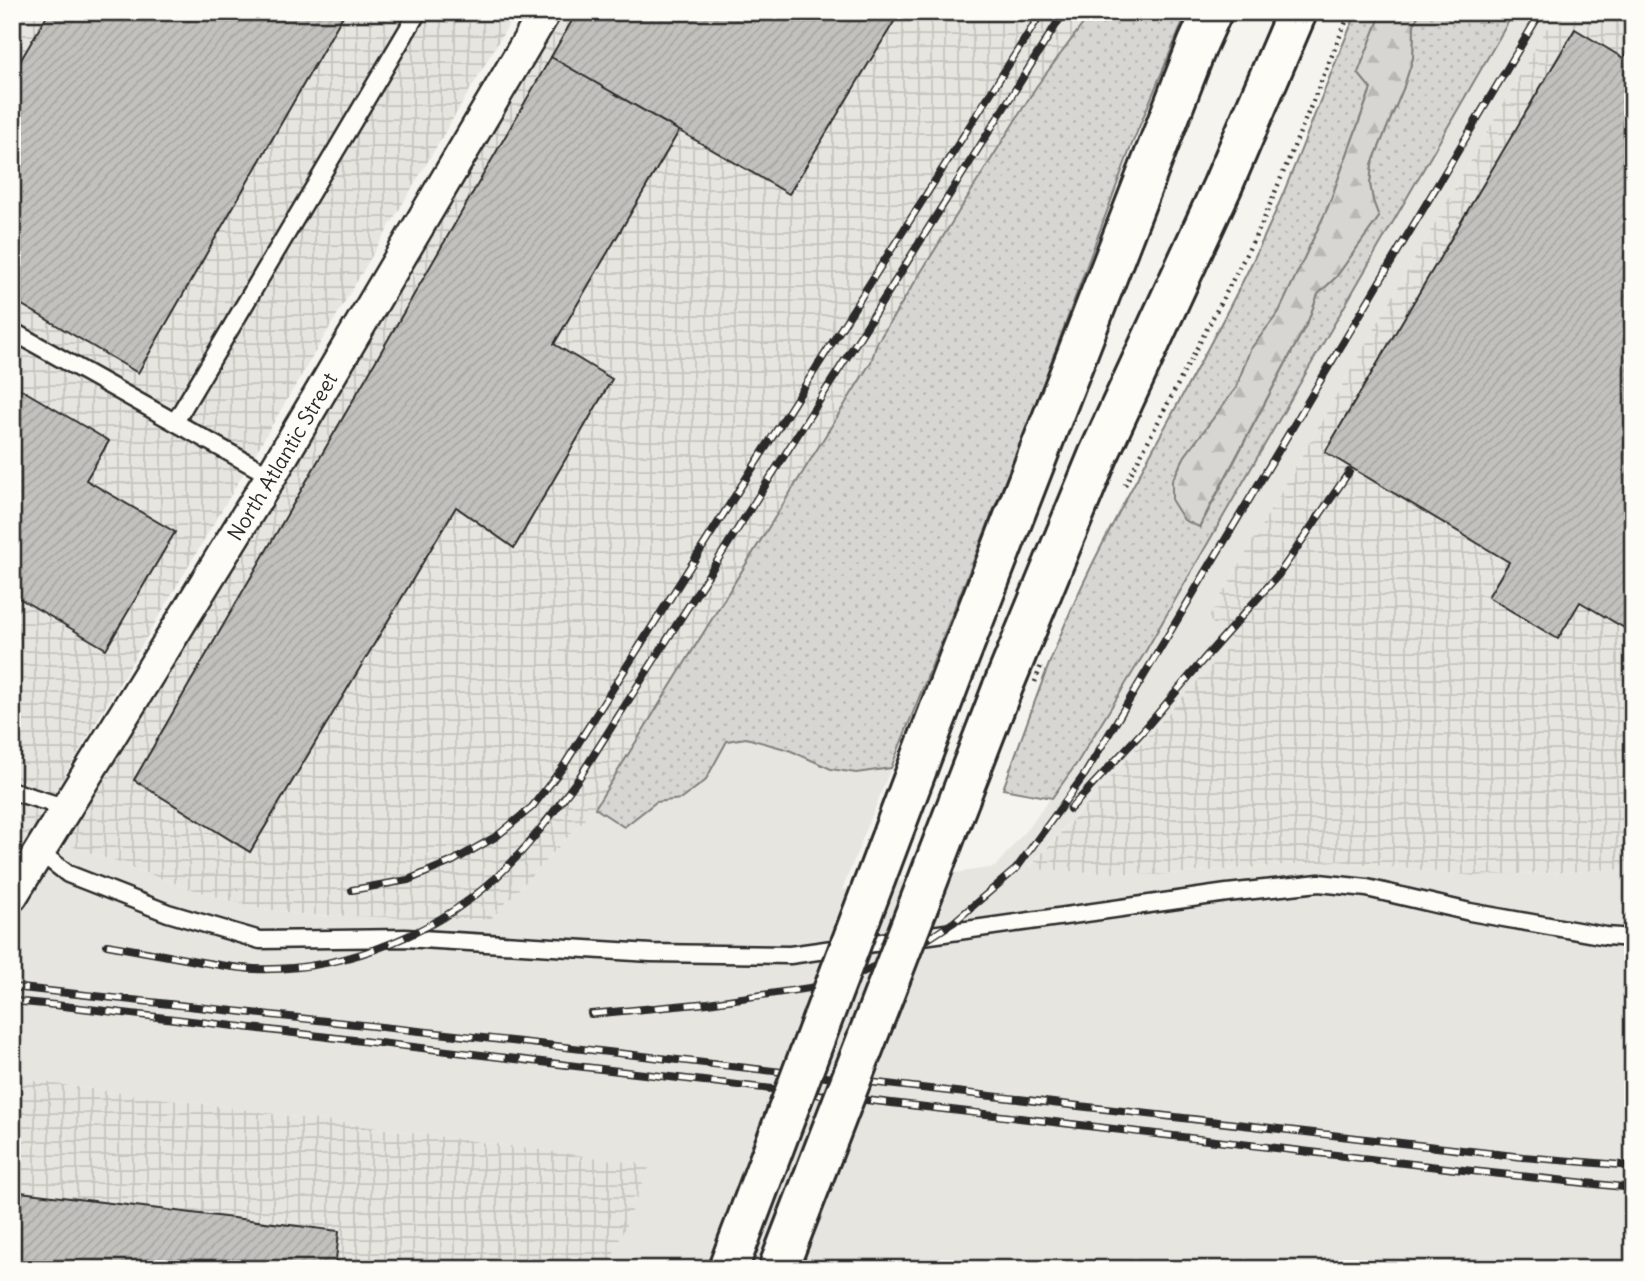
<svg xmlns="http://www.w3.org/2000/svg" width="1645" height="1281" font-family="Delius,sans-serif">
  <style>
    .built { fill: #e6e5e0 }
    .industrial { fill: url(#industrial-grid) }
    .grass { fill: url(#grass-dots); stroke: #81807e; stroke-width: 2 }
    .forest { fill: url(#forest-firs); stroke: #81807e; stroke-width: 2 }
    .building { fill: url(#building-hatch); stroke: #2b2b2b; stroke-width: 2 }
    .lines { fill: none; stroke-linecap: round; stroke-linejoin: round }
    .lane-casing { stroke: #2b2b2b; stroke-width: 21 }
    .street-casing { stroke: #2b2b2b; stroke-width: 35 }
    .primary-casing { stroke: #2b2b2b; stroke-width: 44 }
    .path { stroke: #2b2b2b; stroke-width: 4.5; stroke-dasharray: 2 5; stroke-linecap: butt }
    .lane { stroke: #fdfcf7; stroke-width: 16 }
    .street { stroke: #fdfcf7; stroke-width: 30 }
    .primary { stroke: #fdfcf7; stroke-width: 38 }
    .rail-casing { stroke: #2b2b2b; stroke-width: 8 }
    .rail { stroke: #fdfcf7; stroke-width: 5; stroke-dasharray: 16; stroke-linecap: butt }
    .primary-bridge-casing { stroke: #2b2b2b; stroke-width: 44; stroke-linecap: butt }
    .path-bridge { stroke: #2b2b2b; stroke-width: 4.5; stroke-dasharray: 2 5; stroke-linecap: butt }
    .primary-bridge { stroke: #fdfcf7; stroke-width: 38 }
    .labels { text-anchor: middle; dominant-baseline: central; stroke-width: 5; stroke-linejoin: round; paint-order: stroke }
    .street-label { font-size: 21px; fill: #2b2b2b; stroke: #fdfcf7 }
  </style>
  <defs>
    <pattern id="industrial-grid" width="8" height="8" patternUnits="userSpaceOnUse" patternTransform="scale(1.75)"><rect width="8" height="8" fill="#e6e5e0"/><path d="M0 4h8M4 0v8" fill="none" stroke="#c5c5c0"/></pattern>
    <pattern id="grass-dots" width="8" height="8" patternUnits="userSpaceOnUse" patternTransform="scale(1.75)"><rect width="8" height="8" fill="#d7d6d2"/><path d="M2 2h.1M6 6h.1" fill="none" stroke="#b9b8b4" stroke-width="1.8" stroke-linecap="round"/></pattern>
    <pattern id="forest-firs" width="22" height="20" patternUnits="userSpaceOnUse" patternTransform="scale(1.75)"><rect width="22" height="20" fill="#d7d6d2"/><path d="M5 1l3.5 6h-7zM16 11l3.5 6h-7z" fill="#b9b8b4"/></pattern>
    <pattern id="building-hatch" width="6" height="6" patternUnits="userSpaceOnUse" patternTransform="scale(1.75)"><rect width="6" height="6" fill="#c2c1be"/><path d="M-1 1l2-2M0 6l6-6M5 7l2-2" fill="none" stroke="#a7a6a3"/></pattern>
  </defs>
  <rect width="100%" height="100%" fill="#f5f4ef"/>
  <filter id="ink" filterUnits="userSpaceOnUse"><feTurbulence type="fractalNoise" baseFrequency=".0143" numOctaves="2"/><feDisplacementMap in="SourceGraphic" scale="14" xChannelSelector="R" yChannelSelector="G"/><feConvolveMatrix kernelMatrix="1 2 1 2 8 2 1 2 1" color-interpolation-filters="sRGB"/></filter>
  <g filter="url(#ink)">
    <!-- built -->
    <path class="built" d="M1514,12h42l-348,607 26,21 -206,228 130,7 179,-14 137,15 159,-7v400h-1025l41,-104 -637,-87v-149l29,-55 22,-31 125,45 67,20 54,7 181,5 105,-112 29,18 32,-24 25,-3 24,-18 21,-40 20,-3 43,12 42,19 25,4 35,-5 -49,122 153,-23 37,-44 45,-60 40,-64z"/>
    <!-- industrial -->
    <path class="industrial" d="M12,12h504l-504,853z
      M560,12h532l-56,75 -159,256 -6,18 -276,447 -105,112 -181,-5 -54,-7 -67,-20 -125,-45 207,-342z
      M1556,12h77v857l-159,7 -137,-15 -179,14 -130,-6 205,-228 -25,-22z
      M12,1078l638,87 -42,104h-596z"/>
    <!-- grass -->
    <path class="grass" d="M1092,12h95l-55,132 -99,267 -142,357 -35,5 -25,-4 -42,-19 -43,-12 -19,3 -22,40 -24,18 -25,3 -32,25 -29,-19 276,-446 6,-19 159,-256z
      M1357,12h25l-24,61 13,15 -43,119 -49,105 -29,38 -14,38 -51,68 -13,25 28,46 108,-206 10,-27 18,-17 43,-60 -6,-16 -3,-17 2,-20 31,-75 10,-31 1,-33 5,-13h95l-370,642 -67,109 -25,35 -49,-9c27,-74 53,-151 88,-222 53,-108 117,-211 168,-319 37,-77 63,-159 98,-236z"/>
    <!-- forest -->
    <path class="forest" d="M1382,12h37l-5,13 -1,33 -10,31 -31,75 -2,20 3,17 6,16 -43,60 -18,17 -10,27 -109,206 -15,-7 -12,-19v-20l13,-25 51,-68 14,-38 29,-38 49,-105 43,-118 -13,-16z"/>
    <!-- building -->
    <path class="building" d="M49,12h296l-207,361 -126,-74v-224z
      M577,12h323l-111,182 -238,-137z
      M1575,29l48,29 10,-16v591l-53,-31 -22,37 -70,-42 21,-35 -184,-110z
      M551,57l128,74 -125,213 58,35 -98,169 -58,-41 -206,345 -116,-72z
      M12,384l97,57 -23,39 89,52 -69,117 -94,-55z
      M12,1191l327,40 -4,38h-323z"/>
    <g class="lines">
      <defs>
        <path id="lane" d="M12,331l259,145
          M175,422l243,-410
          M12,791l55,17
          M40,852l28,22 100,39 92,27 145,-2 246,15 139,2 437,-62 92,-10 48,5 103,24 136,24 27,2"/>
        <g id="street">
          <path id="s1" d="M12,896l259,-420 274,-464"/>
        </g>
        <path id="primary" d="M954,671l244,-628 14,-31
          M1002,689l96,-233 124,-269 75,-175"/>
      </defs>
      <!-- lane casing -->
      <use href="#lane" class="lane-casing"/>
      <!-- street casing -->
      <use href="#street" class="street-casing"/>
      <!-- primary casing -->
      <use href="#primary" class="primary-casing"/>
      <!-- path -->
      <path class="path" d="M1125,485l136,-259 89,-214"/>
      <!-- lane -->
      <use href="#lane" class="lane"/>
      <!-- street -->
      <use href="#street" class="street"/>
      <!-- primary -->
      <use href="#primary" class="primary"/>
      <defs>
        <path id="rail" d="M1070,809l73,-78 60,-71 76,-86 70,-102
          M352,890l56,-10 45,-19 44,-25 35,-29 31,-40 479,-755
          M107,945c28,5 56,10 84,15 21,4 42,8 63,9 92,3 191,-38 255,-104 26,-26 48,-58 70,-87l310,-487 175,-279
          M12,987l509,55 1002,115 110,9
          M12,1001l43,4 1417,166 161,17
          M591,1014l117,-11 108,-16 42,-13 53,-24 43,-28 62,-53 69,-95 456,-762"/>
      </defs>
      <!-- rail casing -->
      <use href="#rail" class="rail-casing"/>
      <!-- rail -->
      <use href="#rail" class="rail"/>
      <defs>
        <path id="primary-bridge" d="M728,1269l226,-598
          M778,1269l224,-580"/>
      </defs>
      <!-- primary-bridge casing -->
      <use href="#primary-bridge" class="primary-bridge-casing"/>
      <!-- path-bridge -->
      <path class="path-bridge" d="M1035,682l7,-19"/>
      <!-- primary-bridge -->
      <use href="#primary-bridge" class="primary-bridge"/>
    </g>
  </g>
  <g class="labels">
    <!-- street labels -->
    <g class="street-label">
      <text stroke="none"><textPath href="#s1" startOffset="516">North Atlantic Street</textPath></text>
    </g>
  </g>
  <!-- margin -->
  <rect width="1645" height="1281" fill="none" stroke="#fdfcf7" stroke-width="42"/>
  <rect x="21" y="21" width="1603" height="1239" fill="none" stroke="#2b2b2b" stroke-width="2.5" filter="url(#ink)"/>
</svg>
